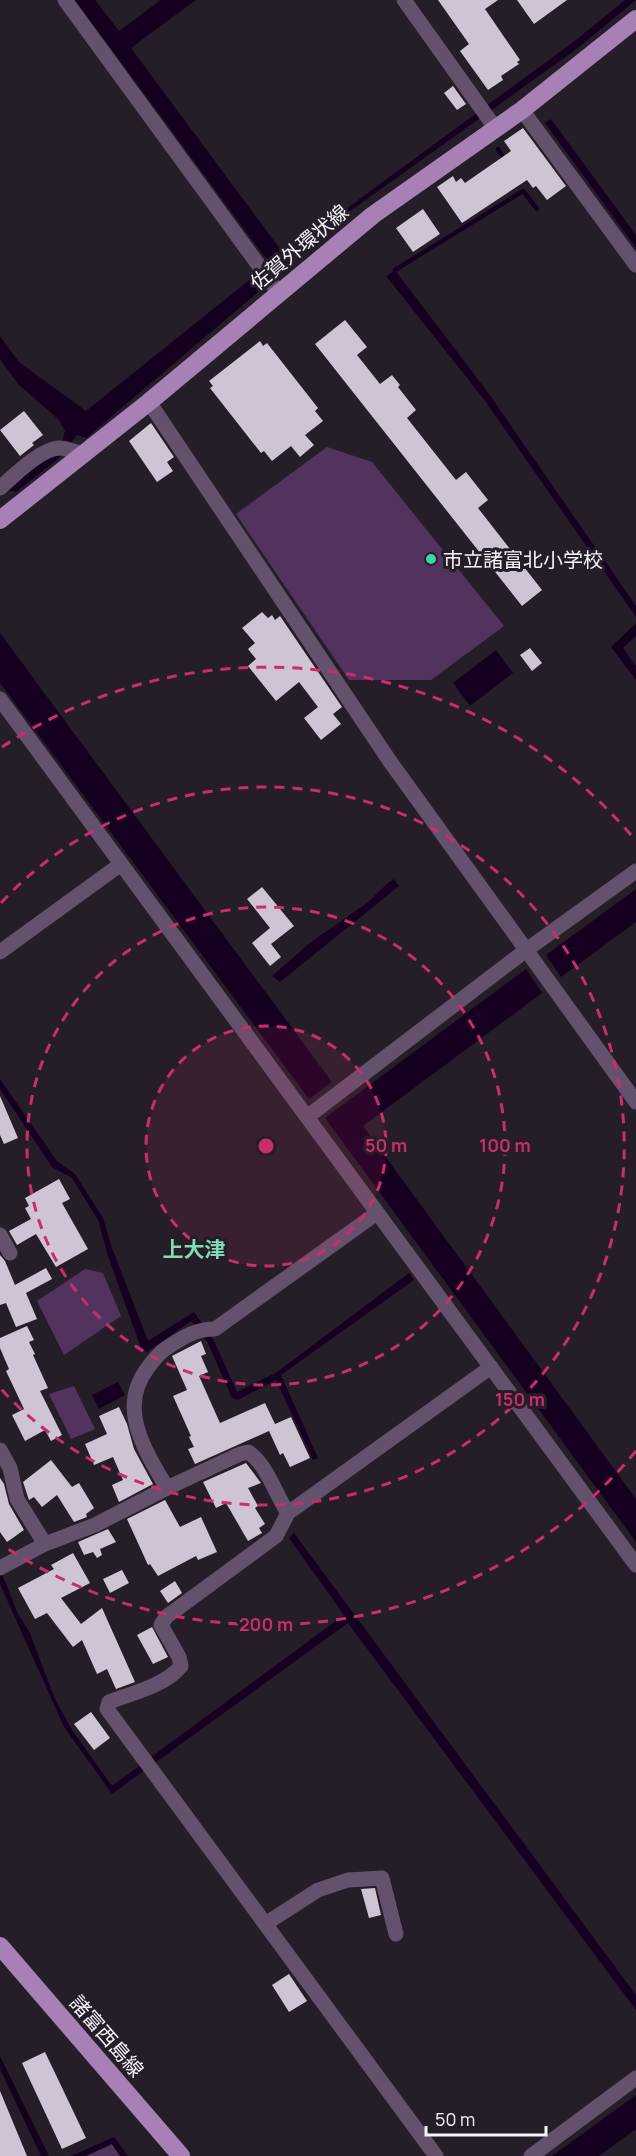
<svg xmlns="http://www.w3.org/2000/svg" width="636" height="2156" font-family="Manrope,'Noto Sans JP',sans-serif">
  <style>
    .green { fill: #52335e }
    .water { fill: #160020 }
    .lines { fill: none; stroke-linecap: round; stroke-linejoin: round }
    .stream { stroke: #160020; stroke-width: 4.5 }
    .building { fill: #cfc4d3 }
    .minor { stroke: #64516b; stroke-width: 15 }
    .major { stroke: #a781b6; stroke-width: 18 }
    .ring { fill: none; stroke: #c72e6b; stroke-width: 3; stroke-dasharray: 10 8 }
    .poi-dot { fill: #3ed4a2; stroke: #251e29; stroke-width: 2 }
    .labels { text-anchor: middle; dominant-baseline: central; stroke-width: 6; stroke-linejoin: round; paint-order: stroke }
    .street-label { font-size: 20px; fill: #f7f2f9; stroke: #251e29 }
    .poi-label { font-size: 20px; fill: #f7f2f9; stroke: #251e29; text-anchor: start }
    .neighbourhood-label { font-size: 21px; font-weight: bold; fill: #83dbb7; stroke: #251e29 }
    .centre { fill: #c72e6b; stroke: #251e29; stroke-width: 3 }
    .ring-label { font-size: 18px; text-anchor: middle; font-weight: bold; fill: #c72e6b; stroke: #251e29; stroke-width: 6; stroke-linejoin: round; paint-order: stroke }
  </style>
  <rect width="100%" height="100%" fill="#251e29"/>
  <!-- green -->
  <path class="green" d="M327,447l45,15 132,164 -73,54h-82l-113,-166z
    M85,1269l18,4 18,43 -57,39 -27,-54z
    M74,1386l21,43 -24,10 -22,-45z
    M112,2144l8,12h-34z"/>
  <!-- water -->
  <path class="water" d="M75,0h20l24,31 42,-31h35l-65,48 155,209 49,-40 241,-177 49,-40h11l-58,48 -239,171 -63,53 -2,-1 -15,14 3,4 -176,149 -9,-3 -19,24 -42,33 -9,-2 55,-48 3,-11 -7,-12 -40,-35 -18,-25v-23l19,26 67,49 167,-134 3,4 16,-14z
    M551,119l85,116v13l-91,-125z
    M395,270l94,124 147,212v11l-153,-219 -97,-122z
    M636,623v13l-13,12 13,18v14l-25,-33z
    M0,633l332,449 -23,17 -309,-416z
    M496,650l17,23 -43,33 -17,-23z
    M394,879l5,7 -119,96 -8,-6 39,-34 56,-39 21,-20z
    M636,889v33l-75,55 -15,-22z
    M526,969l16,24 -179,133 273,373v43l-311,-424z
    M0,1079l57,82 18,13 28,44 9,30 36,93 46,-29 20,29 23,51 40,-20 132,-99 5,7 -133,95 37,83 -5,2 -37,-80 -38,20 -6,-2 -25,-57 -16,-20 -44,31 -5,-1 -34,-95 -10,-36 -26,-42 -20,-11 -52,-78z
    M118,1382l7,13 -26,14 -7,-14z
    M294,1533l342,462v15l-288,-387 -236,171 -48,-67 -64,-143v-15l18,45 12,19 25,66 17,31 40,56 232,-171 -55,-77z
    M0,2056l49,100h-8l-41,-87z
    M636,2095v34l-37,27h-47z
    M114,2137l14,19h-8l-8,-12 -26,12h-15z"/>
  <g class="lines">
    <!-- stream -->
    <path class="stream" d="M498,149l8,13
      M395,270l128,-79 14,18"/>
  </g>
  <!-- building -->
  <path class="building" d="M438,0h60l-13,9 35,51 -3,2 2,2 -18,12 2,4 -15,10 -28,-39 9,-7z
    M517,0h50l-33,24z
    M453,86l13,18 -9,6 -13,-17z
    M523,128l43,58 -19,14 -11,-14 -3,2 -6,-8 -65,43 -25,-36 16,-11 3,6 5,-4 4,5 46,-32 -7,-10z
    M423,209l17,25 -27,18 -17,-24z
    M345,320l22,27 -10,8 23,29 12,-9 8,10 -2,2 18,23 -9,8 49,62 10,-8 22,28 -10,8 64,82 -20,16 -207,-262z
    M260,341l3,5 4,-3 51,65 -3,3 8,10 -18,14 9,10 -14,12 -9,-11 -19,15 -8,-10 -3,2 -51,-65 3,-2 -4,-5z
    M24,411l19,24 -11,8 2,2 -14,11 -20,-26z
    M151,423l23,34 -7,5 6,9 -16,11 -28,-41z
    M262,612l6,6 4,-3 3,5 5,-4 62,91 -9,7 8,10 -20,16 -17,-22 14,-11 -19,-25 -23,19 -28,-35 8,-7 -8,-10 7,-6 -13,-15z
    M530,648l12,15 -10,8 -12,-16z
    M262,887l32,39 -23,18 10,13 -11,9 -18,-23 18,-15 -23,-29z
    M0,1096l18,42 -14,6 -4,-9z
    M59,1179l11,20 -8,4 26,46 -32,18 -20,-33 -19,11 -8,-14 22,-12 -6,-11 4,-2 -4,-8z
    M0,1255l5,6 10,24 31,-17 6,11 -26,14 11,26 -21,8 -10,-24 -6,2z
    M27,1326l7,14 -5,2 6,12 -2,1 15,33 -8,3 22,44 -11,6 -6,-11 -20,11 -13,-26 12,-6 -18,-38 3,-2 -9,-21v-10z
    M201,1341l5,13 -5,2 7,16 -9,4 21,47 45,-20 10,21 16,-7 19,41 -20,9 -7,-14 -3,2 -11,-24 -74,33 -7,-15 6,-2 -5,-10 2,-1 -18,-40 14,-6 -15,-34z
    M119,1407l8,17 7,25 19,35 -34,18 -7,-17 11,-5 -10,-23 -19,8 -9,-21 22,-10 -8,-18z
    M51,1460l21,27 7,-4 15,25 -8,6 1,3 -13,5 -17,-27 -15,12 -8,-10 -5,3 -6,-18z
    M246,1463l15,20 -13,5 10,18 -3,2 10,16 -6,4 3,5 -14,8 -22,-38 -10,5 -13,-26z
    M0,1478l4,6 5,20 15,26 -17,12 -7,-10z
    M165,1500l15,27 21,-10 16,35 -19,8 -2,-4 -38,20 -8,-12 -2,1 -21,-46z
    M108,1529l8,13 -16,7 2,6 -5,3 -4,-6 -9,3 -6,-13z
    M73,1553l17,30 -29,15 20,26 21,-16 33,74 -19,7 -9,-20 -10,5 -15,-34 -9,7 -26,-34 -12,6 -17,-31 36,-19 -3,-4z
    M122,1570l7,13 -19,10 -7,-14z
    M175,1581l7,12 -14,10 -8,-12z
    M152,1627l16,30 -15,7 -16,-29z
    M91,1712l19,26 -16,12 -20,-26z
    M375,1888l6,27 -12,3 -8,-29z
    M289,1974l18,27 -18,11 -17,-27z
    M45,2052l41,86 -24,11 -40,-86z
    M0,2091l27,65h-27z"/>
  <g class="lines">
    <!-- minor -->
    <path class="minor" d="M65,0l214,293
      M404,0l92,129
      M522,110l114,155
      M149,402l240,358 247,342
      M0,488c14,-12 40,-39 59,-40 8,0 15,3 23,6
      M0,699l636,866
      M0,952l121,-88
      M307,1117l218,-166 111,-80
      M0,1235l10,18
      M0,1450l10,18 7,31 28,45 -45,24
      M167,1488c-21,-36 -50,-79 -20,-119 5,-7 10,-14 18,-20 17,-11 29,-20 50,-20l162,-116
      M45,1544l50,-19 72,-37 73,-34 8,-2c18,11 28,43 40,61
      M265,1924l53,-34 30,-10 34,-2 14,56
      M436,2156l-329,-447 2,-7c23,-9 56,-16 72,-36l-2,-9 -18,-32 5,-8 110,-81 12,-23 203,-146
      M531,2156l105,-78"/>
    <!-- major -->
    <path class="major" d="M0,520l149,-118 224,-187 149,-105 114,-91
      M0,1946l181,210"/>
  </g>
  <!-- distance rings -->
  <circle cx="266" cy="1146" r="120" fill="#c72e6b" fill-opacity=".12"/>
  <g class="ring">
    <circle cx="266" cy="1146" r="120"/>
    <circle cx="266" cy="1146" r="239"/>
    <path d="M1 903A359 359 0 1 1 1 1389"/>
    <path d="M636 1451A479 479 0 0 1 2 1545M2 747A479 479 0 0 1 636 841"/>
  </g>
  <!-- markers -->
  <circle class="poi-dot" cx="431" cy="559" r="6"/>
  <g class="labels">
    <!-- street labels -->
    <g class="street-label">
      <text transform="translate(299 247) rotate(-40)">佐賀外環状線</text>
      <text transform="translate(107 2036) rotate(49)">諸富西島線</text>
    </g>
    <!-- poi labels -->
    <g class="poi-label">
      <text x="443" y="559">市立諸富北小学校</text>
    </g>
    <!-- neighbourhood labels -->
    <g class="neighbourhood-label">
      <text x="194" y="1249">上大津</text>
    </g>
  </g>
  <circle cx="266" cy="1146" r="9" class="centre"/>
  <g class="ring-label">
    <text x="386" y="1152">50 m</text>
    <text x="505" y="1152">100 m</text>
    <text x="520" y="1406">150 m</text>
    <text x="266" y="1631">200 m</text>
  </g>
  <!-- scale -->
  <path d="M426 2126v9h120v-9" fill="none" stroke="#f7f2f9" stroke-width="3"/>
  <text x="435" y="2126" font-size="18" fill="#f7f2f9" stroke="#251e29" stroke-width="4.5" paint-order="stroke">50 m</text>
</svg>
